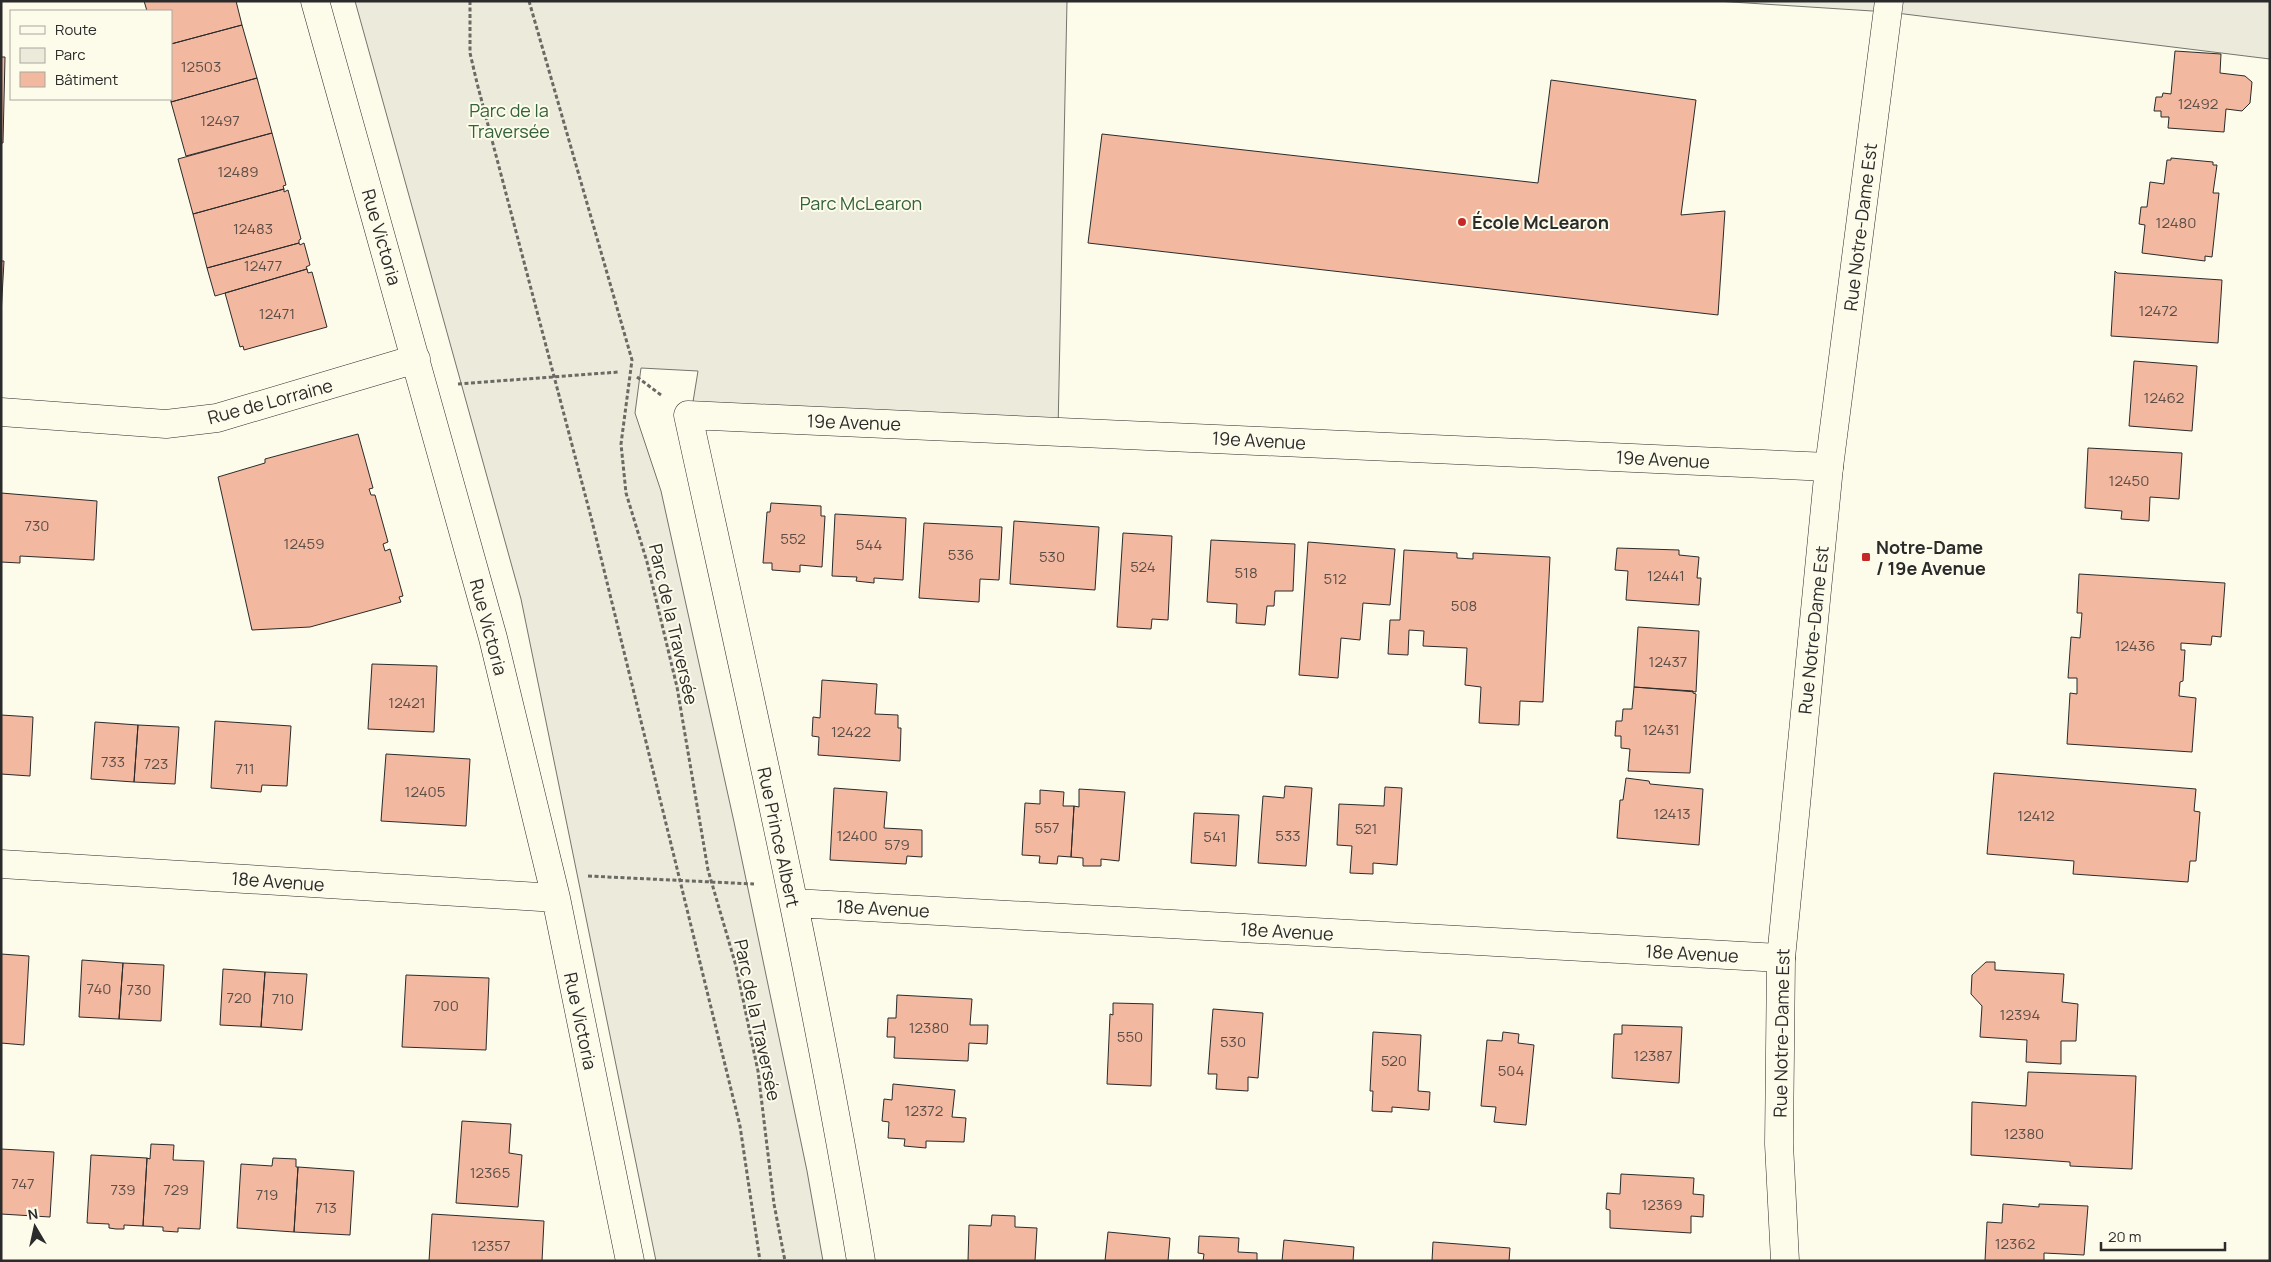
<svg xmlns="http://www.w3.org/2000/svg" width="2271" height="1262" font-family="Manrope,sans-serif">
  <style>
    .green { fill: #ecebdb; stroke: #74746e }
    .building { fill: #f2b8a0; stroke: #2b2b2b }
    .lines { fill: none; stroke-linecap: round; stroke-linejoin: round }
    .minor-casing { stroke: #2b2b2b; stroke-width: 29 }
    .secondary-casing { stroke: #2b2b2b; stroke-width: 29 }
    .path { stroke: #6a6964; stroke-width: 3; stroke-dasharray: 4 2.5; stroke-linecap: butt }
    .minor { stroke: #fdfbea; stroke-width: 28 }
    .secondary { stroke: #fdfbea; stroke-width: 28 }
    .poi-dot { fill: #c62828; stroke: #fdfbea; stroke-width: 2 }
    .labels { text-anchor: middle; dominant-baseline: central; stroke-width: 4; stroke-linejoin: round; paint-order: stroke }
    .number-label { font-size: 15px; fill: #5d4e48 }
    .park-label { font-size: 18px; fill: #34623c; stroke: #fdfbea }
    .poi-label { font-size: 18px; font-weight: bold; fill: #2b2b2b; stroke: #fdfbea; text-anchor: start }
    .street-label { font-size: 18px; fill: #2b2b2b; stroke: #fdfbea }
  </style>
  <rect width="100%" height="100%" fill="#fdfbea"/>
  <!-- green -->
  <path class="green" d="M355,1h712l-9,430 -367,-17 7,-43 -57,-3 -6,45 26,78 73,331 73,349 16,90h-167l-135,-662z
    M1716,1h554v58l-382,-47z"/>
  <!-- building -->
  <path class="building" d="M144,1h92l6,24 -71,19v-33h-24z
    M242,25l15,53 -86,24v-58z
    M2175,51l46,3 -1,19 25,3 7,6 -2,21 -8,8 -16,-2 -2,23 -56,-4 1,-11h-8v-6h-7l2,-14h6l1,-4 8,1z
    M1,57h4l-2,86h-2z
    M257,78l15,55 -86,23 -15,-54z
    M1551,80l145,20 -15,115 44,-4 -7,104 -630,-72 14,-109 436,49z
    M272,133l14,52 -3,1 1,3 -91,25 -15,-55z
    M2171,158l42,4v3h4l-4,28h6l-7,64 -7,-1v5l-63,-8 3,-28 -6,-1 2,-17h6l3,-25 14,2 3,-24h4z
    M284,189v3l4,-2 13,49 -2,1v3l-92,25 -14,-54z
    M299,243l1,2 4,-2 6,22 -4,2 1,2 -92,27 -8,-28z
    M1,261h3l-3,54z
    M307,269l1,4 4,-1 15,55 -83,23 -1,-4 -3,1 -15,-54z
    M2115,271l2,2 105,7 -4,63 -107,-7z
    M2134,361l63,5 -5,65 -63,-5z
    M358,434l15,54 -4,1 2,6h4l13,47 -5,2 2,7 5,-2 13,47 -4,1 2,5 -91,25 -58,3 -34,-153 47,-14v-4z
    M2088,448l94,5 -3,46 -29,-2 -1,24 -28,-2 1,-8 -37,-3z
    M1,493l96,8 -3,59 -74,-4v7l-19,-1z
    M771,503l50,3v10h4l-3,51 -22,-2v7l-28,-2v-7h-9l4,-51h3z
    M835,514l71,4 -3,62 -29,-2v5l-18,-2 1,-4 -25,-1z
    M1014,521l85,6 -4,63 -85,-6z
    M924,523l78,4 -3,53 -19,-1 -1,23 -60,-4z
    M1123,533l49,3 -4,84 -16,-1 -1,10 -34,-2z
    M1211,540l84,4 -2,47h-18l-1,15h-7l-2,19 -29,-2 1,-19 -30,-2z
    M1308,542l87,7 -5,56 -27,-2 -3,37 -19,-2 -3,40 -39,-3z
    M1617,548l62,2v5l20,2 -2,21h4l-2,27 -73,-5 2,-29 -13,-1z
    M1404,550l53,3v5l16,1v-6l77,4 -7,145 -23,-1 -1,24 -40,-2 2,-36 -16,-2 2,-37 -44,-2 1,-15 -15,-1 -1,25 -20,-1 2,-34h10z
    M2079,574l146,9 -4,54 -9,-1 -1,9 -30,-2v7h4l-2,31 -3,1 -1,14 17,2 -4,54 -125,-8 3,-51 7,1v-16h-9l3,-41 9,1 2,-25h-5z
    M1638,627l61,4 -3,61 -62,-5z
    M372,664l65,2 -3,66 -66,-3z
    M822,680l55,4 -2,30 23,1v13h3l-1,33 -82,-6 1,-18 -7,-1 1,-19 7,1z
    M1634,687l59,4v2l3,1 -6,79 -62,-2 2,-22 -9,-1v-12h-6l1,-15h6l1,-12h9z
    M1,715l32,2 -3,59 -29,-2z
    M215,721l76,5 -4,60 -25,-1 -1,7 -50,-4z
    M95,722l43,3 -4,57 -43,-3z
    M138,725l41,2 -4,57 -41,-2z
    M386,754l84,5 -4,67 -85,-5z
    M1994,773l202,16 -2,22 6,1 -4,49h-6l-2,21 -115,-8 1,-13 -87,-7z
    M1626,778l23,3 1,3 53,5 -4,56 -82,-7 3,-38h3z
    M1285,786l27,2 -6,78 -48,-3 5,-67 21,2z
    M1385,787l17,1 -5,77 -24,-2v11l-23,-1 2,-27 -15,-1 2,-41 45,2z
    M834,788l53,4 -3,36 38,2v27l-15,-1 -1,8 -76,-4z
    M1079,789l46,3 -6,69 -18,-2v7h-18v-8l-12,-1 3,-51 5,1z
    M1040,790l24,2 -1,14h11l-3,51 -13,-1 -1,8 -18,-1 1,-7 -18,-1 3,-52 15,1z
    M1194,813l45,2 -3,51 -45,-3z
    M1,954l28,2 -5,89 -23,-2z
    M82,960l41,3 -4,56 -40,-2z
    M1986,962h9v8l69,4 -2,28 16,2 -2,37h-15v23l-35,-2 1,-22 -47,-3 2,-31 -11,-12 1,-19z
    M123,963l41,2 -3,56 -42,-2z
    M223,969l42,3 -4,55 -41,-2z
    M265,972l42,2 -5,56 -41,-3z
    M406,975l83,3 -3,72 -84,-3z
    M897,995l75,4 -2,26h18l-1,19 -18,-1 -1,18 -74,-3 1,-21h-8l1,-19h8z
    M1113,1003l40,1 -2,82 -44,-2 3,-70 3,1z
    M1213,1009l50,4 -5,65 -10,-1v14l-32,-2 1,-15h-9z
    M1622,1025l60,2 -3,56 -67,-5 2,-44h8z
    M1373,1032l48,3 -3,56 12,1 -1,18 -37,-3v5l-20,-1 1,-20h-3z
    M1503,1032l16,2 -1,9 16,2 -8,80 -32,-3 2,-15 -15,-1 6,-66 15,1z
    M2028,1072l108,4 -4,93 -62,-3v-4l-99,-7 1,-53 54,4z
    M893,1084l62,6 -3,27 14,1 -2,24 -38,-1v7l-22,-2 1,-7 -17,-1 1,-16 -7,-1 2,-22 8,1z
    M462,1121l49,3 -2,29 13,2 -4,52 -62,-4z
    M151,1144l23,1 -1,15 31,1 -4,68 -22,-1v4l-15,-1v-4l-20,-1 4,-68 3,1z
    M1,1149l53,3 -4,65 -49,-3z
    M91,1155l56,3 -4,68 -19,-1v4h-8l-7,-1v-4l-22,-1z
    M273,1158l23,1v8h2l-4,65 -57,-4 4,-64 31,2z
    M298,1167l56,4 -4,64 -56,-3z
    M1621,1174l73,4 -1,16 11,1 -1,22 -12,-1v17l-81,-5v-18l-4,-1 1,-16 13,1z
    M2003,1204l36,3v-3l49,2 -4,49 -40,-2v8h-59l2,-39 15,1z
    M432,1214l112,7 -2,40h-113z
    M992,1215l23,1v11l22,1 -2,33h-67l1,-36 22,1z
    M1108,1232l62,6 -2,23h-63z
    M1199,1236l40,2 -1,14 19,1v8h-54l1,-7 -6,-1z
    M1284,1240l70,7 -1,14h-71z
    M1433,1242l77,6 -1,13h-77z"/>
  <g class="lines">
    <defs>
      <path id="minor" d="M315,1l178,637 63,260 74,363
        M1,412l165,12 51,-6 199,-59
        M1,864l555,34
        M794,903l987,55
        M861,1261c-47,-284 -112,-565 -173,-846l1141,52"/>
      <path id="secondary" d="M1785,1261l-6,-117 2,-186 48,-491 60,-466"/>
    </defs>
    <!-- minor casing -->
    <use href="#minor" class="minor-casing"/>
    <!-- secondary casing -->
    <use href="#secondary" class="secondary-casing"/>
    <!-- path -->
    <path class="path" d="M470,1v52l7,30 115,438 148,605 20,135
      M529,1l103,359 -11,84 5,49 21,69 30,125 31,183 28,96 22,105 16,133 11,57
      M637,377l24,18
      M458,384l161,-12
      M588,876l166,8"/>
    <!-- minor -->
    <use href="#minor" class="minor"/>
    <!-- secondary -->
    <use href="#secondary" class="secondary"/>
  </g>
  <!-- markers -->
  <g class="poi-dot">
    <circle cx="1462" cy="222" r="5"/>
    <rect x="1861" y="552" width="10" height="10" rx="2.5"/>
  </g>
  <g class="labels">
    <!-- number labels -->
    <g class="number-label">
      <text x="201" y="66">12503</text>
      <text x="2198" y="103">12492</text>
      <text x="220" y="120">12497</text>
      <text x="238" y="171">12489</text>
      <text x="2176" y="222">12480</text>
      <text x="253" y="228">12483</text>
      <text x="263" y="265">12477</text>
      <text x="2158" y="310">12472</text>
      <text x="277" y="313">12471</text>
      <text x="2164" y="397">12462</text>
      <text x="2129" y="480">12450</text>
      <text x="37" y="525">730</text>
      <text x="793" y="538">552</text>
      <text x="304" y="543">12459</text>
      <text x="869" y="544">544</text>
      <text x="961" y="554">536</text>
      <text x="1052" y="556">530</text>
      <text x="1143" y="566">524</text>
      <text x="1246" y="572">518</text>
      <text x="1666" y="575">12441</text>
      <text x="1335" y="578">512</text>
      <text x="1464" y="605">508</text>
      <text x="2135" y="645">12436</text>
      <text x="1668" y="661">12437</text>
      <text x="407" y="702">12421</text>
      <text x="1661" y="729">12431</text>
      <text x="851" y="731">12422</text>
      <text x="113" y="761">733</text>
      <text x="156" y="763">723</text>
      <text x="245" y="768">711</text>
      <text x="425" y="791">12405</text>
      <text x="1672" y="813">12413</text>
      <text x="2036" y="815">12412</text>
      <text x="1047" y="827">557</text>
      <text x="1366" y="828">521</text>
      <text x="857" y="835">12400</text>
      <text x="1288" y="835">533</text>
      <text x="1215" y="836">541</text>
      <text x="897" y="844">579</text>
      <text x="99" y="988">740</text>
      <text x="139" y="989">730</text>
      <text x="239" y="997">720</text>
      <text x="283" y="998">710</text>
      <text x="446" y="1005">700</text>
      <text x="2020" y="1014">12394</text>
      <text x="929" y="1027">12380</text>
      <text x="1130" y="1036">550</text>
      <text x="1233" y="1041">530</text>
      <text x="1653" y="1055">12387</text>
      <text x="1394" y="1060">520</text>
      <text x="1511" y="1070">504</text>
      <text x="924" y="1110">12372</text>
      <text x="2024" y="1133">12380</text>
      <text x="490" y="1172">12365</text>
      <text x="23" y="1183">747</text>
      <text x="123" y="1189">739</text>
      <text x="176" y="1189">729</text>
      <text x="267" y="1194">719</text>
      <text x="1662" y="1204">12369</text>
      <text x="326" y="1207">713</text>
      <text x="2015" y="1243">12362</text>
      <text x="491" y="1245">12357</text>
    </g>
    <!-- park labels -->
    <g class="park-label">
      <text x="509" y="110">Parc de la<tspan x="509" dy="21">Traversée</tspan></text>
      <text x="861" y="203">Parc McLearon</text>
    </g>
    <!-- poi labels -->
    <g class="poi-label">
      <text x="1472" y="222">École McLearon</text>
      <text x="1876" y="547">Notre-Dame<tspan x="1876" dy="21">/ 19e Avenue</tspan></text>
    </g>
    <!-- street labels -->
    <g class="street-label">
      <text transform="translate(1860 227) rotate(-83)">Rue Notre-Dame Est</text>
      <text transform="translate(382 237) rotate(74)">Rue Victoria</text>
      <text transform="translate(270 401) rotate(-15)">Rue de Lorraine</text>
      <text transform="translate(854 422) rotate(2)">19e Avenue</text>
      <text transform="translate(1259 440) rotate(3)">19e Avenue</text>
      <text transform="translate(1663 459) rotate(3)">19e Avenue</text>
      <text transform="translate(674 624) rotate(77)">Parc de la Traversée</text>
      <text transform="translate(489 627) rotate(75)">Rue Victoria</text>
      <text transform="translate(1813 630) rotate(-84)">Rue Notre-Dame Est</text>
      <text transform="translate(779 837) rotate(78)">Rue Prince Albert</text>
      <text transform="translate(278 881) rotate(4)">18e Avenue</text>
      <text transform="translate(883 908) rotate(3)">18e Avenue</text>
      <text transform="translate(1287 931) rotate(3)">18e Avenue</text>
      <text transform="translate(1692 953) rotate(3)">18e Avenue</text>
      <text transform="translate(758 1020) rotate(78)">Parc de la Traversée</text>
      <text transform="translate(581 1021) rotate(78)">Rue Victoria</text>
      <text transform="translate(1781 1033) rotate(-89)">Rue Notre-Dame Est</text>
    </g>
  </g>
  <!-- border -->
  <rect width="2271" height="1262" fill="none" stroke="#2b2b2b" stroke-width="5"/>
  <!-- legend -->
  <rect x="10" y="10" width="162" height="90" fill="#fdfbea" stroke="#a9a89e"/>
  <rect x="20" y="26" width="25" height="8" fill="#fdfbea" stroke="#a9a89e"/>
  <text x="55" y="35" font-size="15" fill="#2b2b2b">Route</text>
  <rect x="20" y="48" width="25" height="15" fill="#ecebdb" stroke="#a9a89e"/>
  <text x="55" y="60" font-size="15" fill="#2b2b2b">Parc</text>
  <rect x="20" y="72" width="25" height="15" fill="#f2b8a0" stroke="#a9a89e"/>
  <text x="55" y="85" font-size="15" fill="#2b2b2b">Bâtiment</text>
  <!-- north arrow -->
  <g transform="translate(35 1227) rotate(351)" stroke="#fdfbea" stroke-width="4" paint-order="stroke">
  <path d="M0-4L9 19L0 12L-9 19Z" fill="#2b2b2b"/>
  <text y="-8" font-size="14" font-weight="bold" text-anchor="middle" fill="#2b2b2b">N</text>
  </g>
  <!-- scale -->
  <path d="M2101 1242v8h124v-8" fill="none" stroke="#2b2b2b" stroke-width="2.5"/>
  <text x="2108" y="1242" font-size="15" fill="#2b2b2b" stroke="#fdfbea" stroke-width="4" paint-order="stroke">20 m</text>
</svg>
